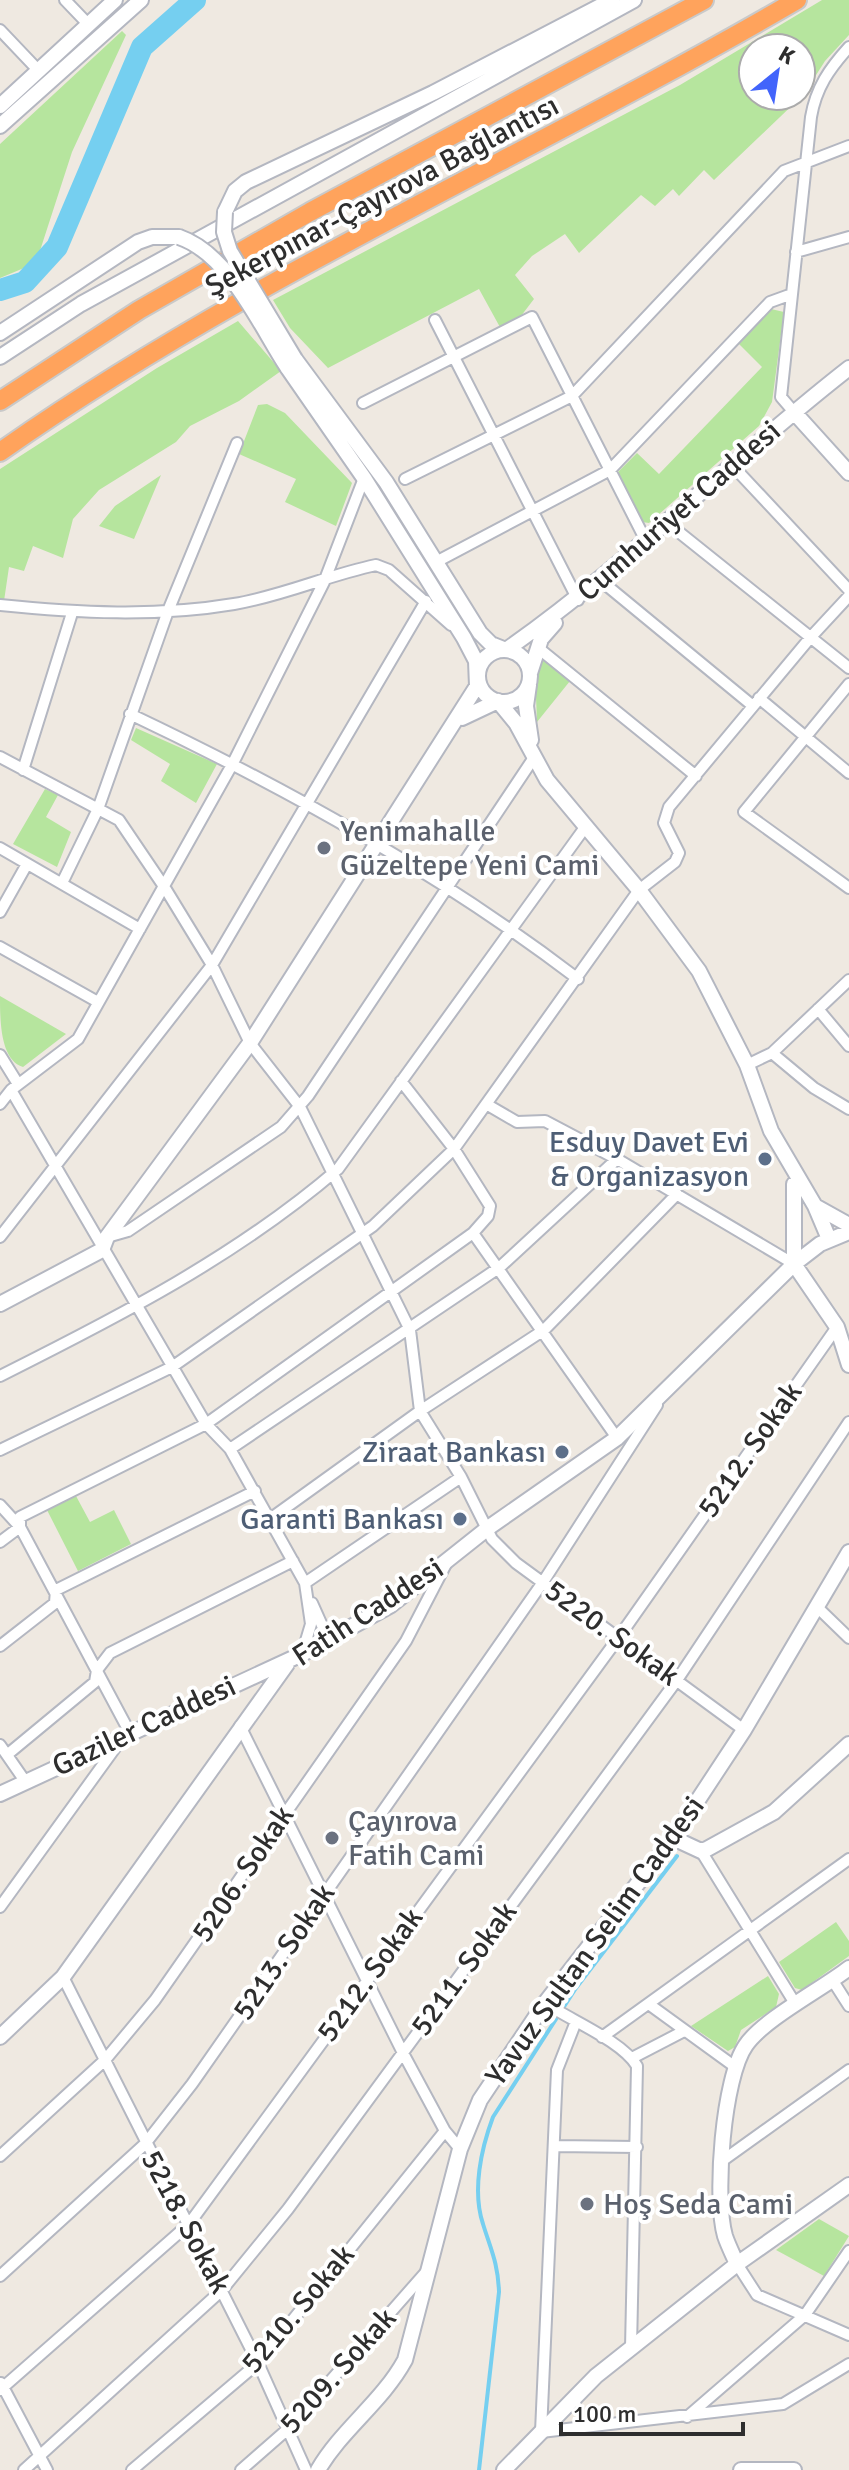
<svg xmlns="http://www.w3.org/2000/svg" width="849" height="2470" font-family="Signika,sans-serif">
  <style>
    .green { fill: #b6e59e; fill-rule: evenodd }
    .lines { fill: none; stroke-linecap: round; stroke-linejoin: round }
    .stream { stroke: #75cff0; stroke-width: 4 }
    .river { stroke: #75cff0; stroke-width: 22 }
    .street-casing { stroke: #b4b7c1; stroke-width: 14 }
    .secondary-casing { stroke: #b4b7c1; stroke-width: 18 }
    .highway-casing { stroke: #c9c9c9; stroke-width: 22 }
    .street { stroke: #fff; stroke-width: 10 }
    .secondary { stroke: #fff; stroke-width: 14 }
    .highway { stroke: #ffa35c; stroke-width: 18 }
    .secondary-bridge-casing { stroke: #b4b7c1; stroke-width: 18; stroke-linecap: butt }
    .secondary-bridge { stroke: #fff; stroke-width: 14 }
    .worship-dot { fill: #6b7280; stroke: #fff; stroke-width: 3 }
    .service-dot { fill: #5c6f8a; stroke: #fff; stroke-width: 3 }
    .labels { text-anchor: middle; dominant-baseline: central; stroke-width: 8; stroke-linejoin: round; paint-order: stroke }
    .street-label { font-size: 30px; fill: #2e2e2e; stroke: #fff }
    .worship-label { font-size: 30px; fill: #5b616d; stroke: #fff; text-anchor: start }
    .service-label { font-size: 30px; fill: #4e5e75; stroke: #fff; text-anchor: end }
  </style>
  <rect width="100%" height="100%" fill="#efe9e1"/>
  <!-- green -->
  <path class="green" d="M822,0h27v35l-24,26 -21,33 -90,86 -10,-10 -25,26 -6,-7 -18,17 -14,-11 -62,58 -14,-19 -33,22 -17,19 19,24 -13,17 -20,13 -22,-40 -151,79 -38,-40 -17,-28 407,-215zM753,48h48v48h-48z
    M122,31l4,4 -54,117 -36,111 -36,15v-134z
    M771,309l13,3 -12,90 -13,24 -110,97 -7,-1 -24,-50 19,-19 22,21 103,-107 -23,-23z
    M238,321l43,50 -42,30 -49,25 -14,16 -77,48 -26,29 -10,39 -30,-12 -9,25 -15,-4 -5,34 -4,-1v-131l157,-101z
    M267,404l18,9 67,70 -16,43 -51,-24 11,-23 -57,-25 19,-49z
    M161,475l-27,64 -35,-13 16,-20z
    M541,658l29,23 -33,41 -2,-50z
    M136,728l81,36 -21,39 -35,-22 9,-17 -39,-24z
    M45,789l13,6 -12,22 25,15 -14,35 -44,-23z
    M0,996l66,38 -43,33c-23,-7 -23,-47 -23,-71z
    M76,1496l14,26 24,-12 17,34 -53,27 -31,-61z
    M836,1922l13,19v15l-47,34 -7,-2 -16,-26z
    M768,1976l11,18 -3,13 -35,23 -6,17 -7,4 -37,-25z
    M819,2219l30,17 -25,40 -48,-26z"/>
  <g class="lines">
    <!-- stream -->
    <path class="stream" d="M479,2470l20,-178c-1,-29 -8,-42 -16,-68 -11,-33 -2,-75 10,-107l83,-129 101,-132"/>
    <!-- river -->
    <path class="river" d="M0,290l25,-8 32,-35 85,-200 53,-47"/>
    <defs>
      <path id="street" d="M65,0l23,24
        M0,30l38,40
        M796,252l53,-15
        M435,320l143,280
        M363,403l169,-86 113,222
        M793,411l-12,-14 30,-280c5,-29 18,-48 38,-70
        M731,464l118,126
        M405,479l167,-83 212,-225 65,-25
        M665,521l184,147
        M436,562l174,-92 160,-168 22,-8
        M600,580l153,126
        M0,605c77,8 157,12 234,-1 49,-8 94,-29 142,-39l13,5 62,55
        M537,647l159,129
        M849,684l-105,128 105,76
        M759,698l90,75
        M130,714c158,75 309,159 448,265
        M0,757l119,63 46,68 47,77 38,78 50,64 110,223 10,81 41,66 31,62 24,24 228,167
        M23,770l49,-157
        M0,848l140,81
        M62,883l36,-74 70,-198 69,-168
        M0,912l27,-48
        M0,947l98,55
        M818,1009l31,37
        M772,1053l42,35 35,21
        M0,1055l18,29
        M747,1065l25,-12 77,-73
        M401,1081l53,68 36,57 -2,10 -15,17 144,205
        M11,1090l195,334 24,25 75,134 6,41 -9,30
        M0,1104l11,-14 67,-51 155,-276 91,-181 40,-104
        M486,1104l31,18 28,-1 72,38 177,105
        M0,1237l212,-272 214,-364
        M107,1237l21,-6 153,-104 27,-31 227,-340
        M0,1376c118,-59 237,-120 338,-207l248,-343
        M230,1449l270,-182 117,-108
        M0,1450l172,-83 201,-141 81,-77 185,-259 36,-28 4,-9 -15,-30 5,-16 141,-169 39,-42
        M0,1505l20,22 110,206
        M270,1519l150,-108 124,-81 133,-136
        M0,1542l20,-15v-10l186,-93 267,-191
        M305,1583l156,-106
        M312,1603l17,38
        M817,1607l32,31
        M0,1646l55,-43 1,-13 199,-99
        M240,1726l163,327 42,78 15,18
        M0,1745l25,36
        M8,1754l87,-72 2,-12 13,-17 183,-92
        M701,1851l95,154
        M0,1907l123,-170
        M63,1977l195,386 48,107
        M833,1981l16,25
        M545,2003c25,17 77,38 92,63l-6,282
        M650,2005l84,61
        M575,2024l-18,46 -16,362 242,-28 66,-40
        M602,2037l247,-178
        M632,2058l52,-27
        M554,2146l83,1
        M0,2156l105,-96 50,-60 251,-359 40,-77
        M722,2161l127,-91
        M737,2264l20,31 92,40
        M0,2276l145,-132 47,-60 351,-502 114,-177
        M1,2383l46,87
        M0,2390l189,-166 430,-587 218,-310
        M687,2417l118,-102 44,-64
        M24,2470l198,-180 66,-81 389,-529 172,-258
        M132,2470l126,-107 187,-232
        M241,2470l48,-42 137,-156"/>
      <path id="secondary" d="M0,106l115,-106
        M0,126l141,-126
        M225,212l10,-21 11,-9 187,-89 179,-93
        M0,333l138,-91 14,-5h27
        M0,357l81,-53 553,-304
        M295,359l91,123 94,151 11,11 15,6c121,-85 226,-191 343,-282
        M793,411l56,62
        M478 676a26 26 0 1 1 52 0a26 26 0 1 1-52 0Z
        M530,673l11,-34 14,-16
        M529,685l-3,21 5,34
        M462,718l36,-17 18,22 31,57 92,110 60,81 48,94 24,66 44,75 14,33
        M815,1206l34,19
        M794,1264l43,63 12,38
        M794,1264v-80
        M0,1304l102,-54 5,-13 143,-194 227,-357 -1,-25 -12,-23 -100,-160 -77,-111
        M0,1794l302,-140 89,-49 97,-77 129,-90 177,-174 26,-20 29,-12
        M673,1838l28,13 6,-2 67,-37 75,-68
        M0,2037l63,-60 224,-313
        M737,2264c-4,-9 -9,-19 -12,-28 -11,-38 -2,-159 21,-191 18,-26 76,-56 103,-77
        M318,2470c24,-41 64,-68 87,-110l55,-211 20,-49 65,-97 128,-165 71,-108 105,-178
        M504,2470l92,-94 141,-112 112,-79
        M741,2470h53"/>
      <path id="highway" d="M0,401l139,-91 171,-98 394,-212
        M0,452c250,-176 533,-298 797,-452"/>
    </defs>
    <!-- street casing -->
    <use href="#street" class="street-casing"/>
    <!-- secondary casing -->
    <use href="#secondary" class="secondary-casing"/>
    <!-- highway casing -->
    <use href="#highway" class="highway-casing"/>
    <!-- street -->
    <use href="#street" class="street"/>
    <!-- secondary -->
    <use href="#secondary" class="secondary"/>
    <!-- highway -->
    <use href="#highway" class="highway"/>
    <defs>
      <path id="secondary-bridge" d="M225,212l-1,20 6,19 65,108
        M179,237c50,17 80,87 108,130"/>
    </defs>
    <!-- secondary-bridge casing -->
    <use href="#secondary-bridge" class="secondary-bridge-casing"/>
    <!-- secondary-bridge -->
    <use href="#secondary-bridge" class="secondary-bridge"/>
  </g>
  <!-- markers -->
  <g class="worship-dot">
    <circle cx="324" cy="848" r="8"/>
    <circle cx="332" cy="1838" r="8"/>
    <circle cx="587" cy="2204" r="8"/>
  </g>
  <g class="service-dot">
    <circle cx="765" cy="1159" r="8"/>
    <circle cx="562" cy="1452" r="8"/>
    <circle cx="460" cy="1519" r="8"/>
  </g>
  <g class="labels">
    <!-- street labels -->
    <g class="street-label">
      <text transform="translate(382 196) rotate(-28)">Şekerpınar-Çayırova Bağlantısı</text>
      <text transform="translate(679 511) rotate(-41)">Cumhuriyet Caddesi</text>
      <text transform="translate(750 1450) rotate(-55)">5212. Sokak</text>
      <text transform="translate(368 1612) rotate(-33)">Fatih Caddesi</text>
      <text transform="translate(612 1633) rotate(36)">5220. Sokak</text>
      <text transform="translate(144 1726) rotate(-25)">Gaziler Caddesi</text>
      <text transform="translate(243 1874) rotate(-56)">5206. Sokak</text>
      <text transform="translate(595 1941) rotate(-54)">Yavuz Sultan Selim Caddesi</text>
      <text transform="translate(284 1952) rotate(-56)">5213. Sokak</text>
      <text transform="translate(464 1969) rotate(-54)">5211. Sokak</text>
      <text transform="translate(370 1975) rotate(-54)">5212. Sokak</text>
      <text transform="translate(186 2222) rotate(62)">5218. Sokak</text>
      <text transform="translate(298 2309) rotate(-50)">5210. Sokak</text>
      <text transform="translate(338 2371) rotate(-48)">5209. Sokak</text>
    </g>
    <!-- worship labels -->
    <g class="worship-label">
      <text x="340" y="831">Yenimahalle<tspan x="340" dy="34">Güzeltepe Yeni Cami</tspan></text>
      <text x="348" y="1821">Çayırova<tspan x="348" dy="34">Fatih Cami</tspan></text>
      <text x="603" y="2204">Hoş Seda Cami</text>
    </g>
    <!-- service labels -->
    <g class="service-label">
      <text x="749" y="1142">Esduy Davet Evi<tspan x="749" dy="34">&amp; Organizasyon</tspan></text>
      <text x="546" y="1452">Ziraat Bankası</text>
      <text x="444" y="1519">Garanti Bankası</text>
    </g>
  </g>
  <!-- north arrow -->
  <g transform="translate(777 72) rotate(30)"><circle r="38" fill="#ffffff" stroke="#ababab" stroke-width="2"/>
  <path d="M0-6L14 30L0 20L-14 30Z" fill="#4264fb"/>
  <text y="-12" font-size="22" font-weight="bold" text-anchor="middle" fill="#2e2e2e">K</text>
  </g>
  <!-- scale -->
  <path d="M561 2422v12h182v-12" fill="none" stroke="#2e2e2e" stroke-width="4"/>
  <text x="573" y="2422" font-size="24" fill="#2e2e2e" stroke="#ffffff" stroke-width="6" paint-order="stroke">100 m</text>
</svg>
